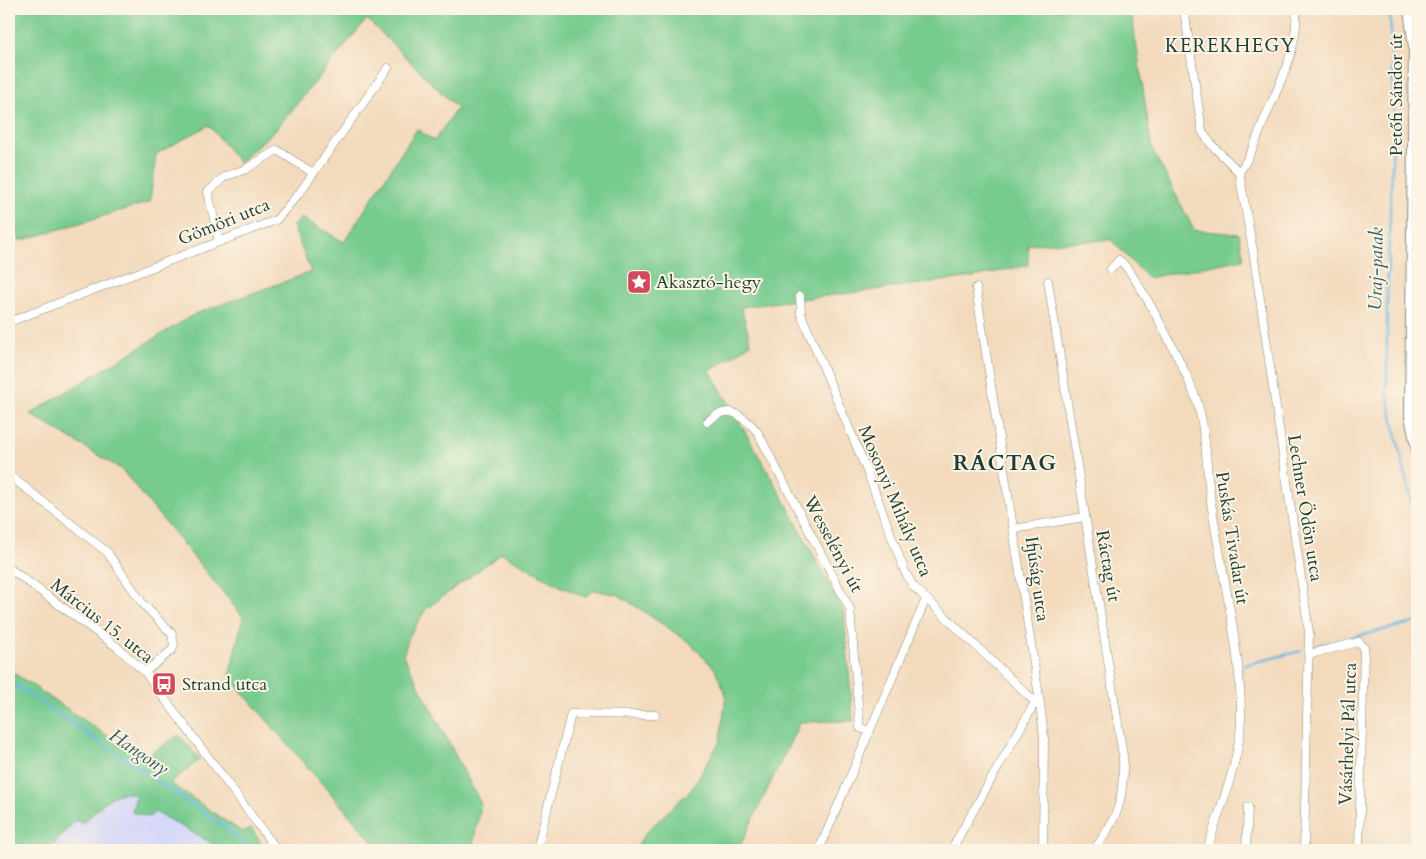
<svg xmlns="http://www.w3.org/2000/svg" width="1426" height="859" font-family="Cardo,serif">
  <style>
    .built { fill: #d6d8f8 }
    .green { fill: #77cb8f; stroke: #4b8462 }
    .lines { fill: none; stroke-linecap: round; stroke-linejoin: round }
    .stream { stroke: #67b7e2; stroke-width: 2.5 }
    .minor-casing { stroke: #898c78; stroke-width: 9 }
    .tertiary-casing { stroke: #898c78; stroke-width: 12 }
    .minor { stroke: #fff; stroke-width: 8 }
    .tertiary { stroke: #fff; stroke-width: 10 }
    .labels { text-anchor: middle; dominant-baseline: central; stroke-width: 4; stroke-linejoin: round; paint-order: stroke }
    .street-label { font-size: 18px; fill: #1f3d34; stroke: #fcf5e5 }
    .poi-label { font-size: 18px; fill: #1f3d34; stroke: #fcf5e5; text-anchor: start }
    .neighbourhood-label { font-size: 19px; letter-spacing: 1px; fill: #1f3d34; stroke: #fcf5e5 }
    .water-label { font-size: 19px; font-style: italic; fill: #315c60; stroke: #fcf5e5 }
    .district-label { font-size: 22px; font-weight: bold; letter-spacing: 1px; fill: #1f3d34; stroke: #fcf5e5 }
  </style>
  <rect width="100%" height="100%" fill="#fcf5e5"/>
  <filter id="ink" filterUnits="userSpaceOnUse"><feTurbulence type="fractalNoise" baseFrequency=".02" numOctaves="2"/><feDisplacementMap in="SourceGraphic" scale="10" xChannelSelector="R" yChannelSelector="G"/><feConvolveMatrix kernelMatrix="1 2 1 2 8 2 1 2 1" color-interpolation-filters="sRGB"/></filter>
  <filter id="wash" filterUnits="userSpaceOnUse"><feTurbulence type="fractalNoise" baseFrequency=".0096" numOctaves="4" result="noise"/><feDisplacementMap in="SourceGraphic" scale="20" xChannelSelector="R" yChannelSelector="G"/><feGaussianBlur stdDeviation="1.12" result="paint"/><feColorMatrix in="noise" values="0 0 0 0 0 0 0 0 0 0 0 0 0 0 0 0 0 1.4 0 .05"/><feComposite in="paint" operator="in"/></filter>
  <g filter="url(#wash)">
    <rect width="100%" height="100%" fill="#f3dabd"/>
    <!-- built -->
    <path class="built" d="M125,791l11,4 19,17 55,30 7,8h-168l27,-30 6,4 32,-29z"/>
    <!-- green -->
    <path class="green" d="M9,9h1122l21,140 42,81 45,4 5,25 -96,19 -37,-38 -83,4v21l-54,12 -233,30 10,37 -41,27 77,134 57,108 9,108 -53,1 -62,128h-103l11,-18 45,-42 29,-49 6,-46 -11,-26 -26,-27 -70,-47 -25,-5 -9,7 -25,-11 -58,-33 -76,56 -16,26 -7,20 78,149 -9,46h-92l-151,-173 14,-60 -122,-148 -91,-55 165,-100 116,-42 -18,-46 8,-8 43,24 73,-113 17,12 23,-33 -90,-89 -89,108 -39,36 -30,-38 -53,29 -6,48 -130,39 -6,-19 -2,-32 -3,-12z
      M9,670l133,89 37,-24 21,24 -30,24 72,49 9,-4 15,22h-49l-7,-8 -55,-30 -6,5 -17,-5 4,-17c-23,-9 -38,15 -54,29l-6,-4 -27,30h-40z"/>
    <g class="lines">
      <!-- stream -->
      <path class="stream" d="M1390,9l4,107 -7,174v104l30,132
        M1316,646l101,-24
        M1244,665l57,-14
        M9,681l193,130 39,28 8,11"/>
    </g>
  </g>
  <g filter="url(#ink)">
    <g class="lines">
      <defs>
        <path id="minor" d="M1184,9l18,122 9,13 28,28
          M1239,172l14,79 56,381 -5,218
          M1239,172c12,-16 18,-34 25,-52 15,-35 35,-72 32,-111
          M219,242l-11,-50 16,-15 22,-8 31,-19 36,23
          M1111,269l8,-9c17,11 73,121 79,145 9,30 8,65 13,97 10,69 30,144 30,213 1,41 -22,95 -34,135
          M1048,281l75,475c1,43 -3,59 -29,94
          M800,296l1,18 66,157 38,101 8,14 119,113 8,4 4,34 -1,113
          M9,322l267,-102 24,-28 88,-124
          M707,422c22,-19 33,-8 50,9l93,178 10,119 9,3
          M9,475l98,77 36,52 29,30 2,11 -2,5 -27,22
          M1014,529l70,-12
          M9,568l108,79 28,25 132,178
          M1310,654l49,-12 5,5 -5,203
          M537,850l34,-136 84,1
          M819,850l107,-251
          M951,850l82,-144 7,-3 -64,-415
          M1246,850l2,-43"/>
        <path id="tertiary" d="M1409,9l5,38 -4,369 7,34"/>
      </defs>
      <!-- minor casing -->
      <use href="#minor" class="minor-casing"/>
      <!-- tertiary casing -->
      <use href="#tertiary" class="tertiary-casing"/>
      <!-- minor -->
      <use href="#minor" class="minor"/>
      <!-- tertiary -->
      <use href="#tertiary" class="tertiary"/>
    </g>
  </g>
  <!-- icons -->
  <defs>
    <symbol id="sight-square" viewBox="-11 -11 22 22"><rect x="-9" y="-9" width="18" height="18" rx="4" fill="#d1495b" stroke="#fcf5e5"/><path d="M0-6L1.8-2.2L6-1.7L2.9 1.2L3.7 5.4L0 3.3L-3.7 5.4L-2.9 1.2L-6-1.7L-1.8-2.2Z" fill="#fff"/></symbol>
    <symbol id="bus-square" viewBox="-11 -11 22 22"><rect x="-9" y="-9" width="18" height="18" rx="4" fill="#d1495b" stroke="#fcf5e5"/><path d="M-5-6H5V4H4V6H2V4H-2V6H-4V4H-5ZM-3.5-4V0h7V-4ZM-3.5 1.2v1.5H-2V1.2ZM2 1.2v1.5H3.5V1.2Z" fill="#fff"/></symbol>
  </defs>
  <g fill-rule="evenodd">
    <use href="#sight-square" x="625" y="268" width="28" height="28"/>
    <use href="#bus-square" x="150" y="670" width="28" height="28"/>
  </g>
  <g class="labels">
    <!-- street labels -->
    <g class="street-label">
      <text transform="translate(1396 95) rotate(-90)">Petőfi Sándor út</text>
      <text transform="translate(224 222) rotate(-22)">Gömöri utca</text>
      <text transform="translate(895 501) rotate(67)">Mosonyi Mihály utca</text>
      <text transform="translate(1305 508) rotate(81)">Lechner Ödön utca</text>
      <text transform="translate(1232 538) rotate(81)">Puskás Tivadar út</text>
      <text transform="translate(833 544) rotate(62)">Wesselényi út</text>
      <text transform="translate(1108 566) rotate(80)">Ráctag út</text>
      <text transform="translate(1037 579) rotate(82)">Ifjúság utca</text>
      <text transform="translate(102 621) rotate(38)">Március 15. utca</text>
      <text transform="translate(1348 734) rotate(-88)">Vásárhelyi Pál utca</text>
    </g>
    <!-- poi labels -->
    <g class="poi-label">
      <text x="656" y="282">Akasztó-hegy</text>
      <text x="182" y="684">Strand utca</text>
    </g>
    <!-- neighbourhood labels -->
    <g class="neighbourhood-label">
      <text x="1230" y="46">KEREKHEGY</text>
    </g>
    <!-- water labels -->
    <g class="water-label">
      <text transform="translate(1376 269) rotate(-89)">Uraj-patak</text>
      <text transform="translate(139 752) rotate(34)">Hangony</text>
    </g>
    <!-- district labels -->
    <g class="district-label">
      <text x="1005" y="463">RÁCTAG</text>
    </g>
  </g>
  <!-- margin -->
  <rect width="1426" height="859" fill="none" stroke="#fcf5e5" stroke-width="30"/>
</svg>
